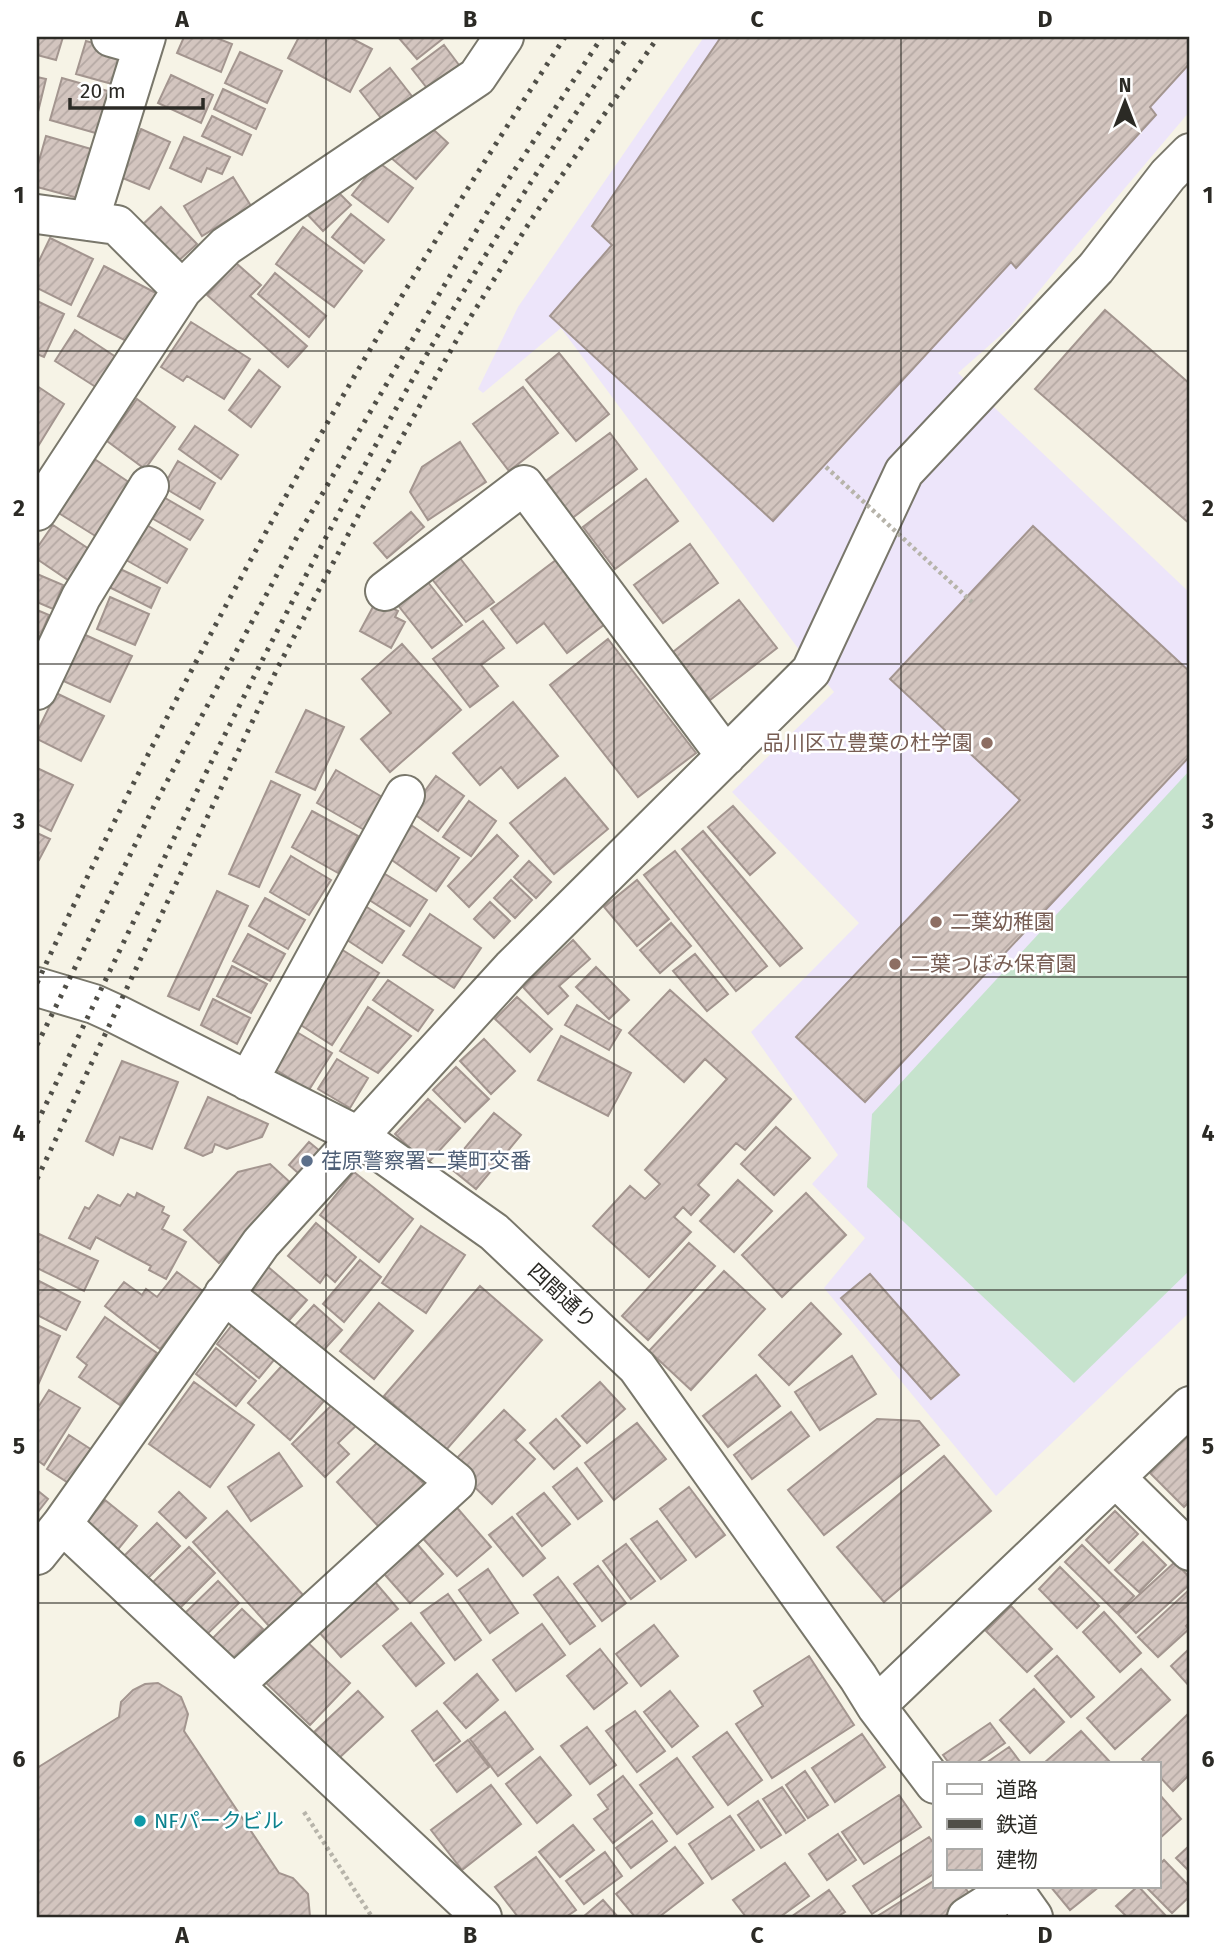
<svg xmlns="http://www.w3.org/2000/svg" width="1227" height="1954" font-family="'Fira Sans','Noto Sans JP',sans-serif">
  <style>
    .education { fill: #ede5fa }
    .pitch { fill: #c6e3cd }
    .building { fill: url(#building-hatch); stroke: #a3958f; stroke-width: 2 }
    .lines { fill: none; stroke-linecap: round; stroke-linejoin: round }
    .minor-casing { stroke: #79776b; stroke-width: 42 }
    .path { stroke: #b7b4aa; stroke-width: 4.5; stroke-dasharray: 3.5 3.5; stroke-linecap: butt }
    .minor { stroke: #fff; stroke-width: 38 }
    .rail { stroke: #504f48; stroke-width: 5; stroke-dasharray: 3.5 7; stroke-linecap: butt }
    .path-bridge { stroke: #b7b4aa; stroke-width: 4.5; stroke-dasharray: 3.5 3.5; stroke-linecap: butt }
    .grid { fill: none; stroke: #2b2a25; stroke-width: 2; stroke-opacity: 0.55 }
    .education-dot { fill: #8d6e63; stroke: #fff; stroke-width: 2.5 }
    .service-dot { fill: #5c6f8a; stroke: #fff; stroke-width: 2.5 }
    .culture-dot { fill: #0f9aa8; stroke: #fff; stroke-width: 2.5 }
    .labels { text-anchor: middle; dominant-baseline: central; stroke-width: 5; stroke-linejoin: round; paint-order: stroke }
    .education-label { font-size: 21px; fill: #785e54; stroke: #fff; text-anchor: start }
    .service-label { font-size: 21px; fill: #4e5e75; stroke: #fff; text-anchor: start }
    .street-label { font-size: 21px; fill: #2b2a25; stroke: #fff }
    .culture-label { font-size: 21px; fill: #0d838f; stroke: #fff; text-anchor: start }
    .neatline { fill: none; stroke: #2b2a25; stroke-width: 2.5 }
    .grid-label { font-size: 23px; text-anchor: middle; font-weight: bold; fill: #2b2a25 }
  </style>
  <defs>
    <pattern id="building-hatch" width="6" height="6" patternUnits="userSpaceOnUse" patternTransform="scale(1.75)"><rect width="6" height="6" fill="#d3c5bf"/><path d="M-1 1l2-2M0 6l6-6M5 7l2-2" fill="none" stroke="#b5a9a4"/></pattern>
  </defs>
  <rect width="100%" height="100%" fill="#f6f3e6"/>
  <!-- education -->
  <path class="education" d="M704,37h486v74l-125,148 -55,68 -52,46 232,220v719l-194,184 -172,-208 41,-50 -53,-54 26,-29 -87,-123 108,-109 -127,-131 102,-100 -37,-45 -236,-319 -78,65 -5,-4 40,-82z"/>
  <!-- pitch -->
  <path class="pitch" d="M1190,770v500l-116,113 -207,-196 5,-73z"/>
  <!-- building -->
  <path class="building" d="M37,37h26l-7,23 -19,-5z
    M184,37h30l18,7 -11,28 -44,-19z
    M299,37h50l23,12 -22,43 -62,-34z
    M398,37h47l-28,22z
    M721,37h469v26l-40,44 6,8 -140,153 -5,-6 -238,259 -223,-205 62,-71 -20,-19z
    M86,41l36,10 -10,33 -36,-10z
    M444,45l18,24 -32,23 -18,-23z
    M240,52l42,19 -15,32 -42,-20z
    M390,68l28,36 -30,23 -28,-36z
    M171,75l42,20 -12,28 -43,-20z
    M37,77l9,2 -9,37z
    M62,78l49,14 -12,42 -49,-14z
    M223,89l42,20 -9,20 -42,-20z
    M212,116l39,19 -9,20 -40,-19z
    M423,120l25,23 -32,36 -26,-22z
    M141,129l29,13 -21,47 -29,-12z
    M46,136l45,13 -13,49 -41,-11v-19z
    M184,137l46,20 -8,17 -15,-6 -6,14 -31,-14z
    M378,162l35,26 -25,34 -36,-27z
    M233,177l18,29 -49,30 -18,-30z
    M334,188l17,17 -28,26 -17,-18z
    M161,207l36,37 -21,19 -36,-36z
    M351,214l33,26 -20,23 -32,-26z
    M303,227l59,44 -28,36 -58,-43z
    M50,238l43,21 -22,46 -34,-17v-23z
    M236,263l25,22 -11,11 57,50 -19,21 -81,-72z
    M104,266l52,27 -26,50 -52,-27z
    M275,273l51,43 -17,21 -51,-43z
    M37,301l27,13 -20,43 -7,-3z
    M1105,310l85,74v140l-155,-135z
    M191,322l59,37 -26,40 -37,-23 -4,5 -22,-14z
    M75,330l47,31 -20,30 -47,-30z
    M559,353l50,61 -33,27 -50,-61z
    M259,370l21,17 -29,40 -22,-17z
    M37,386l27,18 -27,44z
    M523,387l35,46 -49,38 -36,-47z
    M137,399l38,28 -30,42 -38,-28z
    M195,426l43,29 -17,24 -42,-30z
    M610,433l27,36 -66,50 -28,-36z
    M460,442l26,40 -58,38 -18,-28 12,-25z
    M93,458l40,27 -36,52 -40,-25z
    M178,461l37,22 -15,26 -37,-22z
    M646,479l32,42 -63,48 -32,-42z
    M160,495l43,25 -13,20 -42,-24z
    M411,512l13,15 -37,31 -13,-15z
    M140,521l47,28 -20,34 -48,-27z
    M53,525l36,24 -21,31 -31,-21v-11z
    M1033,526l157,146v84l-325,346 -69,-65 224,-237 -130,-121z
    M690,544l28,39 -55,40 -29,-38z
    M456,553l38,49 -28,20 -38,-48z
    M556,560l49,64 -38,29 -23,-30 -27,20 -26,-34z
    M114,566l46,22 -9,20 -46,-23z
    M37,574l26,11 -10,24 -16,-7z
    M423,576l39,49 -30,23 -39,-49z
    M110,597l39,17 -14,31 -38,-16z
    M739,600l38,48 -67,52 -37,-48z
    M374,605l9,6 3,-6 12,6 -3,6 10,5 -14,26 -31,-17z
    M37,610l12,5 -9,22 -3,-1z
    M483,621l21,27 -23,17 17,21 -28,21 -37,-48z
    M81,633l51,23 -22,46 -51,-23z
    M608,639l88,114 -58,44 -88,-112z
    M402,644l59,66 -71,62 -29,-33 30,-26 -29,-34z
    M56,693l48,23 -23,45 -44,-22v-7z
    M513,702l45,54 -40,32 -17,-21 -21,18 -27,-32z
    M306,710l38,17 -29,63 -39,-18z
    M37,768l36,17 -22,46 -14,-7z
    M336,770l48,28 -18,33 -49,-28z
    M436,776l28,20 -26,35 -28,-20z
    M565,778l43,51 -54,45 -44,-51z
    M271,781l29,14 -41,92 -30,-13z
    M469,801l27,20 -25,35 -28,-19z
    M733,806l42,47 -25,22 -42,-48z
    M312,811l46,25 -20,37 -46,-26z
    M411,825l48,33 -23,33 -47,-33z
    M703,831l99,117 -22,18 -98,-117z
    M37,833l13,6 -11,21 -2,-1z
    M497,835l21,21 -49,51 -21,-21z
    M675,851l92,115 -31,25 -92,-116z
    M291,856l40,24 -22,35 -39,-23z
    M529,861l22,21 -15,16 -22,-21z
    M377,869l50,31 -17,26 -50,-32z
    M511,880l21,20 -17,18 -21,-20z
    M637,880l32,39 -32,27 -33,-39z
    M217,891l31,15 -49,104 -31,-14z
    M265,898l40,22 -17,29 -39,-23z
    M359,902l45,29 -22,32 -44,-29z
    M490,902l20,19 -16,17 -20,-19z
    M430,914l51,34 -27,40 -51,-33z
    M671,923l20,23 -31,27 -20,-23z
    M248,934l37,20 -15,27 -37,-20z
    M573,940l17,19 -31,27 9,10 -20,18 -25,-27z
    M341,949l38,24 -47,72 -36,-23z
    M695,954l33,40 -21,17 -34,-40z
    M232,966l35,18 -16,29 -34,-17z
    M596,967l33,33 -20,19 -33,-32z
    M388,980l45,30 -15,21 -45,-31z
    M670,990l121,109 -46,51 -9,-7 -38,42 11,10 -18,20 -8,-8 -9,10 17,15 -42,45 -56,-51 37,-40 15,13 15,-15 -15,-14 82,-91 -22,-20 -21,23 -55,-49z
    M517,997l35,32 -22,23 -35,-33z
    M213,999l37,19 -13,26 -36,-19z
    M577,1005l44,25 -12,20 -44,-25z
    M368,1007l43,29 -33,37 -38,-22z
    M290,1028l42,25 -23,37 -41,-25z
    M561,1036l70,37 -23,43 -70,-36z
    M484,1039l31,32 -24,23 -31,-33z
    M337,1059l31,19 -18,30 -32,-19z
    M122,1061l56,21 -26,67 -32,-12 -7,18 -27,-14z
    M456,1067l33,32 -24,23 -32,-32z
    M208,1097l60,27 -6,13 -35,12 -12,-5 -3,8 -9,4 -18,-8z
    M428,1099l32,29 -33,36 -32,-30z
    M494,1113l27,22 -45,54 -27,-22z
    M776,1127l34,31 -36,37 -33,-31z
    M309,1142l17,14 -21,23 -16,-14z
    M270,1164l23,21 -74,78 -35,-33 54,-58z
    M354,1172l59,47 -34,43 -59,-47z
    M738,1180l34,31 -38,41 -34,-31z
    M137,1193l27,14 -2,5 7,4 -7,13 24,13 -20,37 -17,-9 2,-4 -55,-29 -6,12 -21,-11 16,-31 4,2 9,-14 22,11 8,-12 7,4z
    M806,1193l40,42 -64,62 -40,-42z
    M316,1223l40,34 -21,25 -9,-8 -6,9 -32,-27z
    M421,1226l44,29 -39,58 -44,-30z
    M39,1234l59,27 -14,30 -47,-23v-30z
    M689,1243l26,23 -67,74 -26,-24z
    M360,1260l21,17 -37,45 -21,-18z
    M267,1266l40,34 -23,26 -40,-33z
    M724,1271l41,38 -74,81 -42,-39z
    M177,1272l27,20 -44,57 -55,-43 19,-24 18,13 4,-6 11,8z
    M870,1274l89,101 -28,24 -90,-101z
    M37,1280l43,22 -14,28 -29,-15z
    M480,1286l62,54 -96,110 -62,-54z
    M379,1303l34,28 -39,48 -34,-28z
    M811,1303l30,31 -52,51 -30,-30z
    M314,1305l28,25 -23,25 -28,-25z
    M105,1317l52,36 -37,52 -41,-28 8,-12 -10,-8z
    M236,1320l43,34 -20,24 -42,-34z
    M37,1325l23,11 -23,51z
    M216,1348l40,33 -20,25 -40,-32z
    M852,1356l24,38 -56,36 -25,-38z
    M289,1358l41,36 -40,46 -42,-37z
    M756,1375l24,31 -52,41 -25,-31z
    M194,1382l60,43 -44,62 -61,-43z
    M600,1382l25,27 -38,34 -25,-27z
    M49,1390l31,18 -36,57 -7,-5v-51z
    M338,1399l22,23 -22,21 11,11 -24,23 -33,-33z
    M504,1410l21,20 -10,10 20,19 -43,45 -41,-40z
    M791,1412l18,24 -57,43 -18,-24z
    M556,1419l24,27 -26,23 -24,-26z
    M877,1419l42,2 20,24 -115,90 -36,-45z
    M637,1423l29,36 -52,41 -29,-37z
    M1190,1432v69l-6,6 -34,-34z
    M69,1435l23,15 -22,34 -23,-15z
    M381,1439l43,45 -45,43 -42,-45z
    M279,1453l23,33 -51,35 -23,-34z
    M944,1456l47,55 -107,91 -47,-55z
    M577,1468l25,33 -24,18 -25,-32z
    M689,1487l36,48 -29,22 -36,-48z
    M37,1490l11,9 -11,14z
    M179,1492l27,26 -20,20 -27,-26z
    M544,1493l26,31 -28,22 -25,-32z
    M105,1500l32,26 -22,27 -32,-26z
    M452,1502l39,45 -34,29 -39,-43z
    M227,1511l76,84 -34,31 -76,-84z
    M1115,1511l23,23 -29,29 -23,-23z
    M512,1517l33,41 -22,18 -34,-41z
    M657,1521l29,39 -25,19 -30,-40z
    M157,1523l23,23 -35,35 -23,-23z
    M411,1537l32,37 -33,29 -32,-36z
    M1143,1542l23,23 -27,27 -24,-22z
    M626,1544l29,37 -24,18 -28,-38z
    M1082,1545l52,51 -17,17 -52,-51z
    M189,1547l26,26 -38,38 -26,-27z
    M1175,1562l15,16v6l-54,49 -18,-19z
    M598,1566l28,37 -24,18 -28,-37z
    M1060,1567l39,39 -22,22 -38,-39z
    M488,1569l30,44 -28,20 -31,-43z
    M369,1575l29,34 -57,48 -30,-34z
    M558,1577l37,49 -25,18 -36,-49z
    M218,1581l21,22 -35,34 -21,-22z
    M1190,1589v33l-4,4 3,3 -31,28 -20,-20z
    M448,1594l33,46 -26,20 -34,-47z
    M1011,1606l41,43 -25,23 -41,-41z
    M242,1609l21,20 -32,33 -21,-21z
    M1104,1612l37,41 -21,19 -37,-40z
    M411,1623l33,40 -28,23 -33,-40z
    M542,1624l23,31 -49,36 -23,-31z
    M654,1625l24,31 -37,30 -25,-32z
    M303,1638l47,45 -40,42 -47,-45z
    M1190,1648v39l-19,-21z
    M600,1649l27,34 -33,26 -27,-33z
    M809,1656l45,69 -82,53 -36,-54 27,-18 -9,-15z
    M1057,1656l37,41 -23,20 -36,-41z
    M1141,1669l29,31 -55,49 -28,-31z
    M477,1674l21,26 -32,28 -22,-25z
    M158,1683l23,14 7,17 -4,17 95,142 14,5 15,16 2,23h-273v-149l82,-51 2,-15 12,-12 12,-6z
    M1034,1689l30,33 -34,31 -30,-33z
    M358,1691l25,26 -44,41 -25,-26z
    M670,1691l28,35 -26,21 -28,-35z
    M437,1711l23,30 -26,20 -22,-30z
    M635,1711l30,40 -28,21 -31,-41z
    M505,1712l28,37 -35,27 -28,-37z
    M1190,1712v62l-17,17 -14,-15v-13h-13l-4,-4z
    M990,1723l15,20 -29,20h-27l-6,-8z
    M587,1727l29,38 -26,19 -29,-38z
    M1081,1731l30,32h-67z
    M727,1732l35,48 -34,25 -35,-48z
    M862,1734l23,33 -50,35 -23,-34z
    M468,1740l21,27 -32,25 -21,-27z
    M1009,1747l12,16h-35z
    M540,1757l31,38 -34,28 -31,-39z
    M677,1758l36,49 -36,27 -37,-49z
    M805,1771l23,34 -20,13 -22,-33z
    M623,1776l29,37 -39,30 -19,-24 14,-10 -10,-14z
    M491,1785l30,39 -59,46 -31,-40z
    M782,1787l23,33 -19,13 -23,-34z
    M1159,1794l22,25 -22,20z
    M899,1795l22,32 -57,37 -22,-32z
    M758,1801l23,34 -20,13 -23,-33z
    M730,1816l24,34 -42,29 -23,-35z
    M652,1821l15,20 -36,27 -15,-20z
    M573,1825l21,25 -34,27 -21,-25z
    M838,1834l18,26 -29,20 -18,-26z
    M929,1837l6,8v28l-63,41 -19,-28z
    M1190,1845v27l-14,-14z
    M675,1847l28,36 -44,34h-24l-19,-23z
    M605,1852l17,24 -38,28 -18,-23z
    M536,1857l40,53 -10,7h-48l-23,-30z
    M1164,1860l26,27v9l-18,17 -27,-27h14v-21z
    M785,1863l24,33 -29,21h-34l-13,-17z
    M935,1880v6h29l8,12 -29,19h-67z
    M1050,1886h50l-30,24z
    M1138,1886l29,31h-40l-11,-11z
    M829,1890l16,22 -8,5h-46z
    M603,1900l15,17h-35z"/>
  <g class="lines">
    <defs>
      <path id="minor" d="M111,37l32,9
        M37,214l80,11 65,65
        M89,221l57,-184
        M37,511l145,-221 44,-44 251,-169 27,-40
        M385,591l139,-106 202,271
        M37,690l44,-93 68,-111
        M37,987l57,17 22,10 242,122 136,96 143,135 221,310 18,29 59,78
        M248,1081l157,-286
        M224,1294l232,188 -222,203
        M1116,1478l74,73
        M62,1524l420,393
        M37,1555l25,-31 199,-281 251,-275 299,-297 93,-199 192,-204 72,-93 22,-22
        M876,1706l314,-300
        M1011,1886l22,31
        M967,1917l46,-29"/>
    </defs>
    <!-- minor casing -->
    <use href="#minor" class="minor-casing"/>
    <!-- path -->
    <path class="path" d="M304,1812l68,105"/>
    <!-- minor -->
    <use href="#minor" class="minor"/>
    <!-- rail -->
    <path class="rail" d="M37,983c152,-327 329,-644 528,-946
      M37,1045l118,-241 142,-267 192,-328 113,-172
      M37,1123c178,-371 353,-748 591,-1086
      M37,1179l241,-512 81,-153 101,-180 71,-114 127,-183"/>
    <!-- path-bridge -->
    <path class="path-bridge" d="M826,467l146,135"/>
  </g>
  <!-- grid -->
  <path class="grid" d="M326,37v1880M614,37v1880M901,37v1880M37,351h1153M37,664h1153M37,977h1153M37,1290h1153M37,1603h1153"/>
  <!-- markers -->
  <g class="education-dot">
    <circle cx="987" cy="743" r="7"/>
    <circle cx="936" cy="922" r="7"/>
    <circle cx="895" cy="964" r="7"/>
  </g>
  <circle class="service-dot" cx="307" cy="1161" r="7"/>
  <circle class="culture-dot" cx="140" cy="1821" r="7"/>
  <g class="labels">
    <!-- education labels -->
    <g class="education-label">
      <text x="973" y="743" text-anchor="end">品川区立豊葉の杜学園</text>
      <text x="950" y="922">二葉幼稚園</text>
      <text x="909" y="964">二葉つぼみ保育園</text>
    </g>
    <!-- service labels -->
    <g class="service-label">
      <text x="321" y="1161">荏原警察署二葉町交番</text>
    </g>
    <!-- street labels -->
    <g class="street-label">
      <text transform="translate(562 1296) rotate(43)">四間通り</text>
    </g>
    <!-- culture labels -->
    <g class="culture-label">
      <text x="154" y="1821">NFパークビル</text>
    </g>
  </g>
  <!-- border -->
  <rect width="1227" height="1954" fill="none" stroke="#ffffff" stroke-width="77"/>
  <!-- legend -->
  <rect x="933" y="1762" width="228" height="126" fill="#ffffff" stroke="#aaaaa8" stroke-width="2"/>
  <rect x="947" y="1784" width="35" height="10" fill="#ffffff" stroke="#aaaaa8" stroke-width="2"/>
  <text x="996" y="1797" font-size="21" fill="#2b2a25">道路</text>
  <rect x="947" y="1819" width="35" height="10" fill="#504f48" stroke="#aaaaa8" stroke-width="2"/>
  <text x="996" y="1832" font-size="21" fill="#2b2a25">鉄道</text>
  <rect x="947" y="1849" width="35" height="21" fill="url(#building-hatch)" stroke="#aaaaa8" stroke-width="2"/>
  <text x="996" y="1867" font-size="21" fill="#2b2a25">建物</text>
  <!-- north arrow -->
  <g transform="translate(1125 102)" stroke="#ffffff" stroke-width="5" paint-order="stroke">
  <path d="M0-5L12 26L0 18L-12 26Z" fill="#2b2a25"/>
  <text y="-10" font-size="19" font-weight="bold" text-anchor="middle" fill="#2b2a25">N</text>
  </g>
  <!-- scale -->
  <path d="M70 98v10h133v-10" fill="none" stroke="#2b2a25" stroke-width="3.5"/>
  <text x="80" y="98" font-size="21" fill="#2b2a25" stroke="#ffffff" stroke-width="5" paint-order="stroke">20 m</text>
  <rect x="38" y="38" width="1150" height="1878" class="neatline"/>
  <g class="grid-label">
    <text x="182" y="27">A</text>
    <text x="470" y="27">B</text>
    <text x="757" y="27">C</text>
    <text x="1045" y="27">D</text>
    <text x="19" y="203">1</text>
    <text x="1208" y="203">1</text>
    <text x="19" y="516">2</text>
    <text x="1208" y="516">2</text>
    <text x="19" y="829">3</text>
    <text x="1208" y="829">3</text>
    <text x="19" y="1141">4</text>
    <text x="1208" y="1141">4</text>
    <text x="19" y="1454">5</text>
    <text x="1208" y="1454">5</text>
    <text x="19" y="1767">6</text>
    <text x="1208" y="1767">6</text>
    <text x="182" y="1943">A</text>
    <text x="470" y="1943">B</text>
    <text x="757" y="1943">C</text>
    <text x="1045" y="1943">D</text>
  </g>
</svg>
